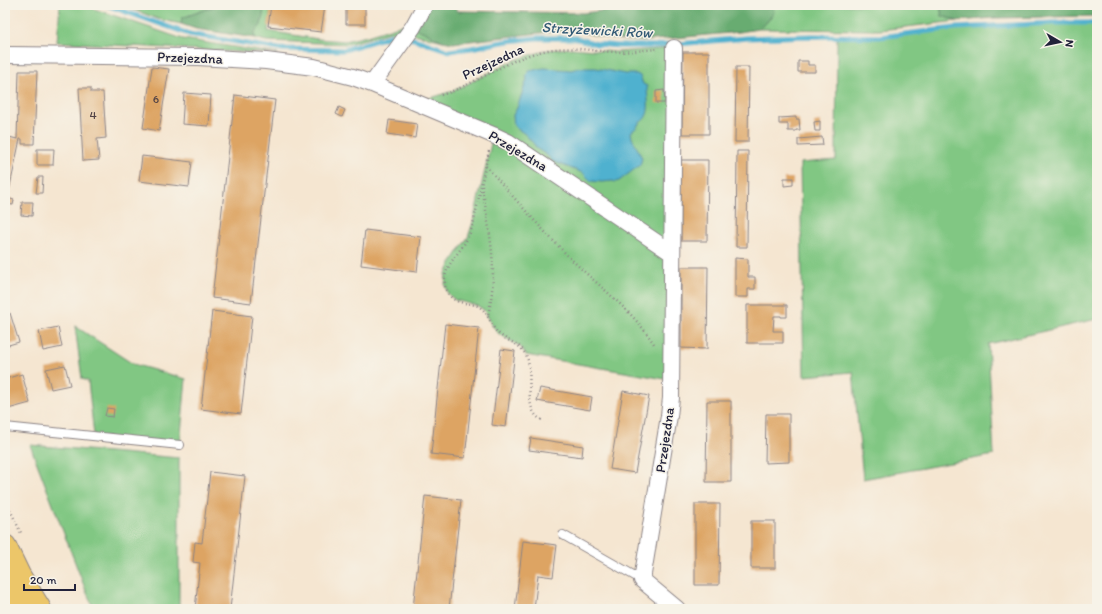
<svg xmlns="http://www.w3.org/2000/svg" width="1102" height="614" font-family="Itim,sans-serif">
  <style>
    .green { fill: #81c783; stroke: #52745f }
    .forest { fill: #68ac71; stroke: #456756 }
    .water { fill: #50b1cf; stroke: #396a85 }
    .lines { fill: none; stroke-linecap: round; stroke-linejoin: round }
    .stream { stroke: #50b1cf; stroke-width: 5 }
    .building { fill: #dda463 }
    .lane-casing { stroke: #8c8486; stroke-width: 10 }
    .street-casing { stroke: #8c8486; stroke-width: 18 }
    .primary-casing { stroke: #8c8486; stroke-width: 24 }
    .path { stroke: #8c8486; stroke-width: 2.5; stroke-dasharray: 1 3; stroke-linecap: butt }
    .lane { stroke: #fff; stroke-width: 8 }
    .street { stroke: #fff; stroke-width: 16 }
    .primary { stroke: #ecc669; stroke-width: 22 }
    .labels { text-anchor: middle; dominant-baseline: central; stroke-width: 3; stroke-linejoin: round; paint-order: stroke }
    .number-label { font-size: 12px; fill: #514245 }
    .street-label { font-size: 14px; fill: #22223b; stroke: #f7f3e8 }
    .water-label { font-size: 15px; font-style: italic; fill: #345b76; stroke: #f7f3e8 }
  </style>
  <rect width="100%" height="100%" fill="#f7f3e8"/>
  <filter id="ink" filterUnits="userSpaceOnUse"><feTurbulence type="fractalNoise" baseFrequency=".025" numOctaves="2"/><feDisplacementMap in="SourceGraphic" scale="8" xChannelSelector="R" yChannelSelector="G"/><feConvolveMatrix kernelMatrix="1 2 1 2 8 2 1 2 1" color-interpolation-filters="sRGB"/></filter>
  <filter id="wash" filterUnits="userSpaceOnUse"><feTurbulence type="fractalNoise" baseFrequency=".012" numOctaves="4" result="noise"/><feDisplacementMap in="SourceGraphic" scale="16" xChannelSelector="R" yChannelSelector="G"/><feGaussianBlur stdDeviation="0.9" result="paint"/><feColorMatrix in="noise" values="0 0 0 0 0 0 0 0 0 0 0 0 0 0 0 0 0 1.4 0 .05"/><feComposite in="paint" operator="in"/></filter>
  <g filter="url(#wash)">
    <rect width="100%" height="100%" fill="#f5e6d1"/>
    <!-- green -->
    <path class="green" d="M60,5h23l100,34 95,15 -221,-12z
      M121,5h97l-36,13 -1,6 -23,-5z
      M265,5h6l-3,26 50,8 27,2 22,-5 51,-16 12,14 13,7 -41,-10 -12,1 -42,12 -82,-3 -11,-3 -1,-5 7,-8z
      M773,5h167l2,11 15,5 -77,9 -122,-1c9,-7 16,-12 15,-24z
      M1053,23h44v296l-109,25 6,111 -131,24 -10,-107 -49,4 -4,-213 36,-3 1,-124 42,1 76,-9z
      M572,48l44,4 58,-4 -3,332 -145,-25 -5,-8 -22,-13 -7,-9 -8,-15 -6,-4 -23,-6 -7,-6 -3,-8 1,-12 5,-11 17,-26 5,-15 20,-87 -69,-35 29,-9 62,-31 32,-10z
      M75,326l58,38 53,15 -6,66 -86,-9 -6,-55 -6,-2z
      M30,445l149,13v151h-85l-8,-18z"/>
    <!-- forest -->
    <path class="forest" d="M218,5h47l-4,20 -7,8 1,5 -59,-9 -15,-5 1,-6z
      M425,5h32l-1,6 127,2 69,-8h121l1,7 -7,10 -9,7 -18,3 -97,9 -33,-2 -33,-8h-21l-103,12 -10,-2 -30,-14z
      M940,5h150l5,11 -101,2 -37,3 -15,-5z"/>
    <!-- water -->
    <path class="water" d="M544,68l27,2 8,-2h17l29,6h12l3,2 3,8 4,2c0,14 6,30 -8,37l-2,4 -6,5 1,6 10,20 -2,7 -21,16 -4,1 -2,-1 -11,1 -11,-1 -8,-8 -31,-12 -4,-5 -12,-8 -2,-4 -9,-10 -9,-6 -2,-2 -1,-11 4,-7 10,-29 -1,-3 3,-5z"/>
    <g class="lines">
      <!-- stream -->
      <path class="stream" d="M106,5l83,29 90,15 65,1 46,-14 24,3 35,12 22,-3 37,-7 29,-3h38l22,6 22,2h35l93,-8 64,-2 68,1 76,-9 98,-5h44"/>
    </g>
    <g id="blocks">
      <!-- building -->
      <path class="building" d="M271,5l54,1 -4,26 -53,-6z
        M346,5h19v19h-19z
        M683,52h26v82h-27z
        M798,61h10v4h7v7h-17z
        M152,67l17,2 -10,62 -16,-3z
        M736,67h13l-1,75h-13z
        M19,71h18l-3,73h-12v-5h-2l-11,52h-4v-55l12,3z
        M79,88h12v4h12l3,46 -9,1 2,21 -16,1z
        M664,90l1,13h-9v-12z
        M184,93l27,2 -2,31 -27,-2z
        M235,95l40,5 -24,203 -39,-5z
        M339,107l6,3 -3,7 -6,-3z
        M796,117v2h3l1,11h-4v1h-8v-7h-9v-6z
        M389,120l28,4 -2,14 -28,-4z
        M820,121v10h-5l-1,-9z
        M822,137l1,8 -25,1v-7z
        M37,149h17l-1,16h-16z
        M737,151h11l-1,96h-11z
        M142,156l50,6 -3,25 -50,-6z
        M681,160h27l-1,81h-26z
        M38,177h5l-1,16h-6z
        M784,178h9v7l-9,1z
        M7,198l7,2 -1,5 -7,-1z
        M22,202h11l-1,14 -11,-1z
        M365,230l56,7 -4,35 -56,-7z
        M735,258l13,1v18h7v12h-7v8h-13z
        M681,267h27l-1,82 -26,-1z
        M747,305h40v12h-6v-1h-7l-1,15h10v12h-36z
        M212,311l40,5 -11,98 -40,-5z
        M10,313l9,29 -14,4v-31z
        M445,324l34,4 -14,130 -34,-4z
        M58,327l4,20 -19,4 -4,-20z
        M501,349l14,2 -9,76 -14,-2z
        M65,365l5,20 -19,4 -5,-20z
        M22,374l8,29 -22,6 -3,-10v-20z
        M540,388l52,9 -2,13 -53,-9z
        M623,391l26,5 -14,77 -25,-4z
        M707,401h24v81h-25z
        M107,408l7,1 -1,8 -8,-1z
        M766,414h23v48l-24,1z
        M531,438l52,8 -1,11 -53,-7z
        M210,472l35,4 -15,133h-35l5,-46 -7,-1 2,-20 7,1z
        M425,496l36,4 -12,109h-36z
        M695,504h25l-1,81h-24z
        M751,521h24v47h-24z
        M523,541l34,4 -4,32 -15,-2 -4,34h-19z"/>
    </g>
  </g>
  <g filter="url(#ink)">
    <use href="#blocks" fill-opacity="0" stroke="#8c8486" stroke-width="1"/>
    <g class="lines">
      <defs>
        <path id="lane" d="M5,427l175,18
          M563,535l79,45"/>
        <path id="street" d="M674,48l-3,350 -2,18 -27,164 35,29
          M5,55l193,2 68,4 48,6 39,10 19,7 121,51 15,7 164,111
          M372,84l41,-57 12,-22"/>
        <path id="primary" d="M5,546l14,29 21,34
          M5,585l13,24"/>
      </defs>
      <!-- lane casing -->
      <use href="#lane" class="lane-casing"/>
      <!-- street casing -->
      <use href="#street" class="street-casing"/>
      <!-- primary casing -->
      <use href="#primary" class="primary-casing"/>
      <!-- path -->
      <path class="path" d="M441,95c37,-11 68,-38 107,-45 22,-4 44,1 67,2 14,0 29,-2 43,-3
        M489,151c-4,17 -8,34 -11,51 -3,12 -4,24 -10,35 -6,13 -18,23 -22,36 -3,10 0,22 9,27 7,4 16,3 23,6 11,6 12,19 20,27 9,9 20,8 28,22 9,17 -5,55 16,65
        M486,166c28,32 57,65 87,95 28,27 60,50 81,83
        M482,186c7,45 17,84 6,129
        M5,499l16,34"/>
      <!-- lane -->
      <use href="#lane" class="lane"/>
      <!-- street -->
      <use href="#street" class="street"/>
      <!-- primary -->
      <use href="#primary" class="primary"/>
    </g>
  </g>
  <g class="labels">
    <!-- number labels -->
    <g class="number-label">
      <text x="156" y="99">6</text>
      <text x="93" y="115">4</text>
    </g>
    <!-- street labels -->
    <g class="street-label">
      <text transform="translate(190 58) rotate(2)">Przejezdna</text>
      <text transform="translate(493 62) rotate(-25)">Przejzedna</text>
      <text transform="translate(518 151) rotate(31)">Przejezdna</text>
      <text transform="translate(665 440) rotate(-82)">Przejezdna</text>
    </g>
    <!-- water labels -->
    <g class="water-label">
      <text transform="translate(597 30) rotate(3)">Strzyżewicki Rów</text>
    </g>
  </g>
  <!-- margin -->
  <rect width="1102" height="614" fill="none" stroke="#f7f3e8" stroke-width="20"/>
  <!-- north arrow -->
  <g transform="translate(1060 42) rotate(99)" stroke="#f7f3e8" stroke-width="3" paint-order="stroke">
  <path d="M0-3L7 15L0 10L-7 15Z" fill="#22223b"/>
  <text y="-6" font-size="11" font-weight="bold" text-anchor="middle" fill="#22223b">N</text>
  </g>
  <!-- scale -->
  <path d="M24 584v6h51v-6" fill="none" stroke="#22223b" stroke-width="2"/>
  <text x="30" y="584" font-size="12" fill="#22223b" stroke="#f7f3e8" stroke-width="3" paint-order="stroke">20 m</text>
</svg>
